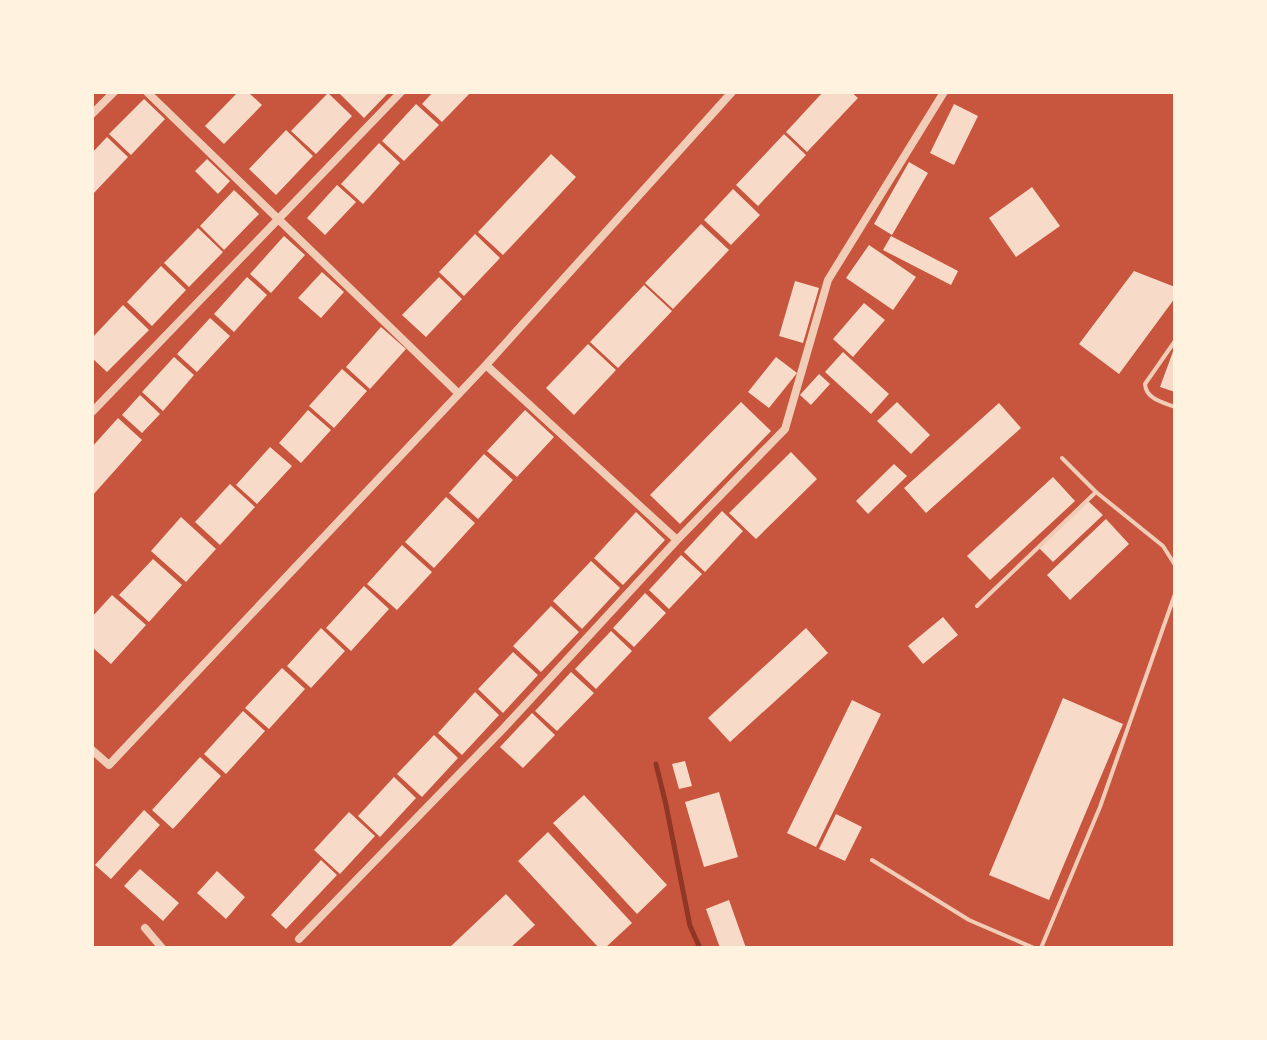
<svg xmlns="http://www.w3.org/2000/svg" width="1267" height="1040" font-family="'PT Sans Narrow',sans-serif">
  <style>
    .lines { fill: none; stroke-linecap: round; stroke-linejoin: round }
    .stream { stroke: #8f3625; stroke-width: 5 }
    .building { fill: #f7dbc8 }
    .service { stroke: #f1ccb7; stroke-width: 4 }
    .minor { stroke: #f1ccb7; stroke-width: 8 }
  </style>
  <rect width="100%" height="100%" fill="#c8553d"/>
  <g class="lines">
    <!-- stream -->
    <path class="stream" d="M656,764l10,41 24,121 10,22"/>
  </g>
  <!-- building -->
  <path class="building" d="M238,92h10l14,13 -38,39 -19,-18z
    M338,92h51l-25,26z
    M433,92h38l-29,30 -20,-18z
    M823,92h28l7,6 -51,54 -21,-20z
    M328,93l24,23 -36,38 -25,-23z
    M144,99l21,20 -34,36 -22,-21z
    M416,104l23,21 -35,36 -22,-20z
    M954,104l24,12 -24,49 -24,-12z
    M286,130l27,26 -37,39 -27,-26z
    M784,134l22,21 -48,51 -22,-21z
    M107,137l21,20 -36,38v-42z
    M379,143l21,20 -37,41 -22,-20z
    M551,154l25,23 -73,78 -25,-23z
    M207,159l23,22 -12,13 -23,-23z
    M909,162l19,11 -36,62 -18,-11z
    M337,185l19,17 -31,33 -18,-17z
    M1032,187l28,39 -44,31 -27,-39z
    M733,189l27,26 -29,30 -27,-25z
    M234,190l25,24 -35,36 -24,-24z
    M701,224l28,26 -56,59 -28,-26z
    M198,228l25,24 -34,35 -25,-24z
    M475,234l25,24 -36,38 -25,-24z
    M284,236l21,19 -34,38 -21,-19z
    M891,236l67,35 -7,14 -68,-35z
    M869,245l47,32 -23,33 -47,-32z
    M161,266l25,24 -34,36 -25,-24z
    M1134,271l41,16v11l-56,76 -40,-30z
    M322,272l22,20 -23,26 -23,-20z
    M247,277l20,18 -33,37 -20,-18z
    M439,277l23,22 -36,38 -24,-22z
    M795,281l24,7 -16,55 -24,-7z
    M644,285l28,26 -54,57 -28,-26z
    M864,303l21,17 -32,37 -20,-18z
    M123,305l26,25 -42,42 -15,-14v-20z
    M210,318l20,18 -33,36 -20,-18z
    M381,327l25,22 -36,40 -24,-22z
    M588,344l28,26 -42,45 -28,-27z
    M1175,346v46l-15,-5z
    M843,352l46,42 -18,20 -46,-42z
    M174,357l20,18 -31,36 -21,-19z
    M776,357l21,16 -28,35 -21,-16z
    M342,369l25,22 -33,37 -25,-22z
    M819,374l11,10 -19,21 -11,-10z
    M140,395l20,19 -18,19 -20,-18z
    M741,402l30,29 -91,93 -30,-29z
    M897,402l33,33 -19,19 -34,-33z
    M999,403l22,25 -95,85 -22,-25z
    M308,410l23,20 -30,33 -22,-20z
    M525,410l29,27 -37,40 -30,-26z
    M118,418l24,22 -50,56v-49z
    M270,447l22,19 -35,38 -21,-19z
    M791,452l26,27 -61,60 -27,-26z
    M484,454l29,26 -35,39 -29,-26z
    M894,464l13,12 -39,38 -12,-13z
    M1053,477l22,24 -85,79 -23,-24z
    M230,484l25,23 -35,38 -25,-23z
    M446,497l29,26 -41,45 -29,-26z
    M1087,500l16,15 -50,47 -15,-15z
    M722,511l21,20 -38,41 -21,-20z
    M636,512l29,28 -42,45 -29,-27z
    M181,517l35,32 -30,33 -35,-31z
    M1106,519l23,25 -59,56 -23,-25z
    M402,545l30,27 -35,38 -30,-26z
    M681,555l21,19 -33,35 -20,-19z
    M153,559l29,26 -33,37 -30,-27z
    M591,561l29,27 -38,41 -29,-28z
    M364,586l25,23 -38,42 -25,-23z
    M645,593l21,20 -32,34 -21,-19z
    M112,595l34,30 -35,39 -19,-17v-30z
    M551,606l28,26 -38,40 -28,-26z
    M943,617l15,18 -35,29 -15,-18z
    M321,628l24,23 -34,37 -24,-22z
    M806,628l22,25 -98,89 -22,-24z
    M611,631l21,20 -36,38 -21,-20z
    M513,652l25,23 -35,38 -25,-24z
    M282,668l23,21 -36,40 -24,-21z
    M571,672l23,21 -37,38 -22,-20z
    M475,692l24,23 -37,40 -24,-22z
    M1063,698l60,26 -74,176 -60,-25z
    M852,700l29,14 -65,133 -29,-14z
    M243,711l22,20 -39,43 -22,-20z
    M532,713l23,22 -32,33 -23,-21z
    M434,735l24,23 -36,39 -25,-23z
    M200,757l21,19 -48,53 -21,-19z
    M685,761l7,25 -13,3 -7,-25z
    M394,777l22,21 -36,39 -22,-21z
    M719,792l19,65 -34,10 -19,-65z
    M584,795l83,90 -30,29 -84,-91z
    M144,810l16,15 -49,54 -16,-14z
    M349,812l26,24 -35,38 -26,-24z
    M836,814l26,13 -17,34 -26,-12z
    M548,832l84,91 -27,25h-6l-81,-87z
    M321,860l16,15 -51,54 -15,-14z
    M140,869l39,34 -16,18 -39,-35z
    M217,871l28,26 -19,22 -29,-26z
    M506,894l29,31 -25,23h-61z
    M729,900l17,48h-26l-14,-39z"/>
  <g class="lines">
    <!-- service -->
    <path class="service" d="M1175,341l-30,43c1,15 17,18 30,23
      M1062,458l34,34 67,54 12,19
      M977,606l119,-114
      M872,860l97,60 65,28
      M1041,948l59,-141 75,-213"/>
    <!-- minor -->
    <path class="minor" d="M147,92l311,301
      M92,114l22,-22
      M486,365l191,175
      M92,412l309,-320
      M92,750l17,15 377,-400 246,-273
      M145,928l17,20
      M299,939l204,-210 174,-189 108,-111 43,-149 116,-188"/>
  </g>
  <!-- border -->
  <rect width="1267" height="1040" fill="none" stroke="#fff3e0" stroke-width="188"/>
</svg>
